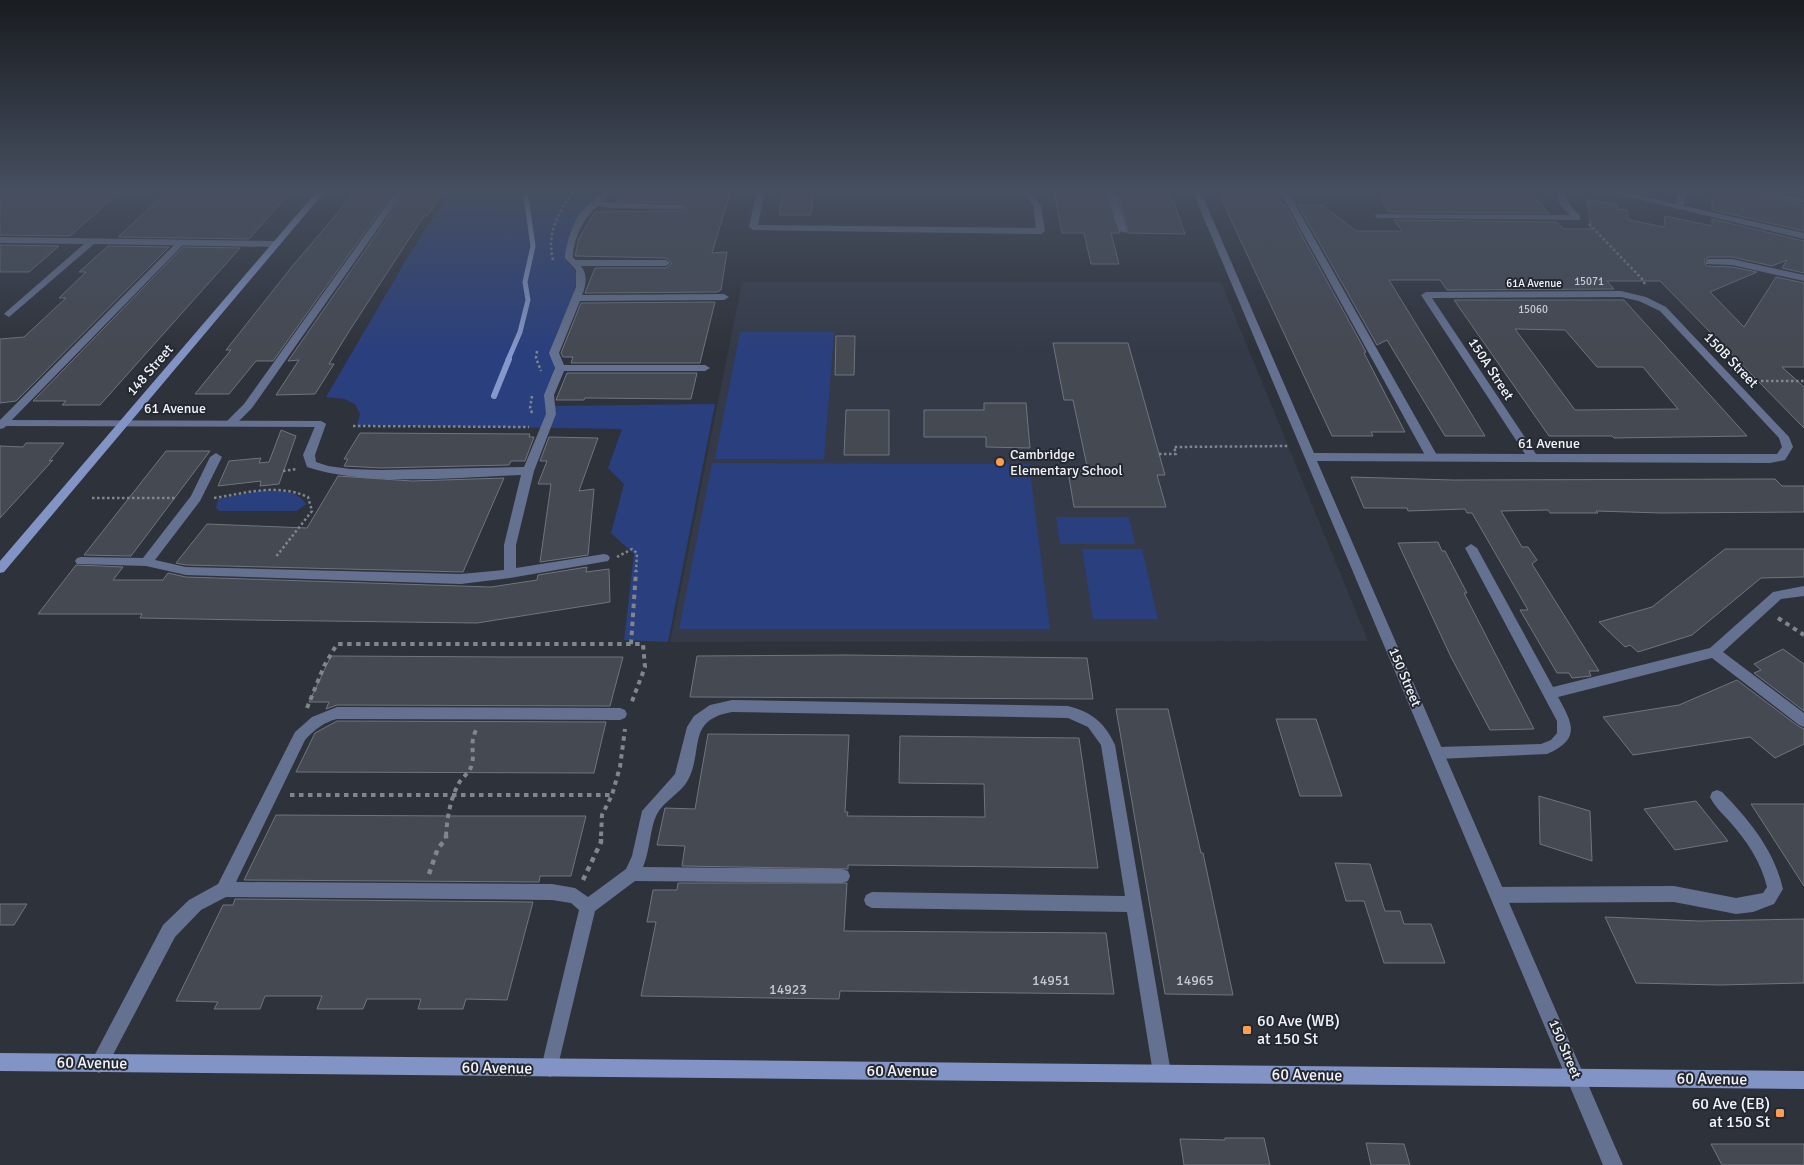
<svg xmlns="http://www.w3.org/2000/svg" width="1804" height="1165" font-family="Signika,sans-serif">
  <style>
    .built { fill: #343a48 }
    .green { fill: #2a3f7e }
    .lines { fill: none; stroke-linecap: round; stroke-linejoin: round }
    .stream-far1 { stroke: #8698ca; stroke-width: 5 }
    .stream { stroke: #8698ca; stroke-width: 6 }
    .building { fill: #454952; stroke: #6f747e; fill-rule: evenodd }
    .path-far2 { stroke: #81858c; stroke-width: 2.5; stroke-dasharray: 2.5 2.5; stroke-linecap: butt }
    .path-far1 { stroke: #81858c; stroke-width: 4; stroke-dasharray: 4.5 4.5; stroke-linecap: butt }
    .path { stroke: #81858c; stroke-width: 4.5; stroke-dasharray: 5 5; stroke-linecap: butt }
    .lane { fill: #657190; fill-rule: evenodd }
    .street { fill: #657190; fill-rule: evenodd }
    .secondary { fill: #8194c5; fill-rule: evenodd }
    .poi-dot { fill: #fc9e52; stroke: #242830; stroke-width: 2 }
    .labels { text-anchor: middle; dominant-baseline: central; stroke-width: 4; stroke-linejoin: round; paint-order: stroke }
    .number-label { font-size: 11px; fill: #c7c9d0 }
    .far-street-label { font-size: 11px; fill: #f2f4fa; stroke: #242830 }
    .street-label { font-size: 14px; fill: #f2f4fa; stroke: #242830 }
    .poi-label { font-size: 14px; fill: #f2f4fa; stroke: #242830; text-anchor: start }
    .near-number-label { font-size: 14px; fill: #c7c9d0 }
    .near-poi-label { font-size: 16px; fill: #f2f4fa; stroke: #242830; text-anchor: start }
    .near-street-label { font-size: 16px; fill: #f2f4fa; stroke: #242830 }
  </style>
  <rect width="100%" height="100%" fill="#2e323a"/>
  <!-- built -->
  <path class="built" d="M742,282h479l147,359 -698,1z"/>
  <!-- green -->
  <path class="green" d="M451,190h155c-5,9 -13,11 -21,18 -10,8 -19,39 -19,52l10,12c1,29 -14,44 -22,70 -4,12 1,16 0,27 0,13 -10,24 -9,37l170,-2 -47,238 -44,-2 10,-86 -23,-21 13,-49 -16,-16 14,-39 -265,-4 3,-11 -5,-10 -11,-5 -18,-2 83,-142z
    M740,332h94l-10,127h-109z
    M712,463l317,1 21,165h-371z
    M264,490c14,1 34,0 42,14l-9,7h-77l-4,-3 2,-9z
    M1056,517h73l6,27h-75z
    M1082,549h60l16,70h-65z"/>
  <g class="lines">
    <!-- stream-far1 -->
    <path class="stream-far1" d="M508,360l12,-28 8,-32 -3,-18 8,-36 -8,-56"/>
    <!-- stream -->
    <path class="stream" d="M494,396l15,-37"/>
  </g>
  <!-- building -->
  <path class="building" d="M0,190h122l-52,46 -70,-1z
    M169,190h123l-43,49 -131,-2z
    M357,190h38l-122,171h-17l-27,33h-34l36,-44h-5l64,-81z
    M407,190h38l-18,26h-3l-76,117 -19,31h5l-19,30 -39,1 23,-35 -11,1z
    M621,190h110l-19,63 15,-1 -6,38 -4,2 -132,1 10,-25h71l6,-5 -6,-5 -91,-2 4,-18 16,-26 87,-1 6,-3 -6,-5 -65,-2z
    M787,190h27l-3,25h-32l3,-19h4z
    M1117,190h52l16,44 -57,-1z
    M1217,190h57l8,15h3l81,147 -2,1 41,79h-34l2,4h-41z
    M1375,190l153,1 21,22 -160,-1z
    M1712,190h34l58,15v26l-92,-21z
    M1771,190h33v7z
    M1054,192h52l14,41h-9l8,31h-28l-7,-31h-22z
    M1587,200l30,4v5l10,1 2,10 35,7 1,-11 47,10v-7l92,22v32l-22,-5 5,-8 -15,6 -40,-9h-23l-5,3 2,6 26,1 25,5 -47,20 34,35 32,-50 28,6v84h-22l22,20v41l-144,-147h-53l7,8 -167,1 -7,-10h-51l96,156h-40l-58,-96 -10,5 -79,-140h24l34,26h46l-8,-11 163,2 7,7h27z
    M0,245l59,1 -30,26h-29z
    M108,246l61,1 -153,154 -16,2v-64l24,-2 42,-39h-7l27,-26h-7z
    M183,247l57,1 -140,157h-38l4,-4h-33z
    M1454,300h170l123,136 -133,2 -2,-2h-63zM1515,329l50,1 32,37h46l35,42 -103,1z
    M715,302l-15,61h-129l2,-6h-10l-2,-4 20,-50z
    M836,336h19l-1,39h-19z
    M1053,343h75l37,132h-8l9,32h-92l-6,-36h20l-15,-71h-9z
    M567,373h130l-6,26 -106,-1 -1,2h-28z
    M984,403h42l4,45 -44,-1v-10h-62v-27h60z
    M846,410h43v45h-45z
    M281,430l15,6 -17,48 -19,2 1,-5 -43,5 11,-25 32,-3 -2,5 10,-1z
    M360,433l170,1 -1,3h5l-9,24h-14l-2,4 -128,3 -37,-2 4,-7h-4z
    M549,437l49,1 -19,53 15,-2 -6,66 -48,7 11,-78h-13l9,-23h-7z
    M26,443h38l-15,18 4,-1 -53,58v-72l23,1z
    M166,451h44l-79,105 -47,-1z
    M338,476l74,5 92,-3 -41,94 -277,-7 -10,-2 31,-39 100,4z
    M1351,477l102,3 322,-1 7,7h22v26l-143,1 -65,-2 2,2h-48l-2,-3 -47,1 21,36h6l9,13 -5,4 67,107h-10l2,5 -19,2 -3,-5h-12l-37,-63h8l-56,-97h-5l-2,-4 -57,2 -1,-3h-43z
    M1438,542l4,9h3l22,42h-3l70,136 -44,1 -39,-73 -53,-114z
    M1725,549h79v28l-43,1 -69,57 -54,17 -8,-7 -5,2 -26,-25 53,-15z
    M76,565l47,2 -10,13h50l5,-7 18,4 305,10 46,-7 1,-5 49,-8 -1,5 23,-3 1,33 -133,21 -229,-3 -108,-2 2,-4h-104z
    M1783,649l21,15v47l-50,-38 7,-3 -7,-6z
    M847,655l240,3 6,41 -403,-2 7,-41z
    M331,656l177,1h115l-13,49 -273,-1 -11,4 3,-7h-20z
    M1737,680l61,46 6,3v15l-29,14 -25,-21 -117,18 -30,-38 76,-12z
    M1116,709h52l33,144h2l30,142 -68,-1z
    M1276,719h40l26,77h-42z
    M337,721l269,1 -12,51 -298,-1 19,-39z
    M708,734l141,1 -4,77h3l-1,4 138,1 -1,-33 -85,-1 1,-47 179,2 19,130 -250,-3v4l-166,-3 3,-20 -28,-1 8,-37 30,1z
    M1539,796l51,15 2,50 -52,-17z
    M1696,801l32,40 -53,9 -31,-41z
    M1751,804h53v82z
    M276,815l182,1h128l-15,60h-31l-1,6 -295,-2z
    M1335,863l35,1 15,47h15l4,13h27l14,39h-61l-20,-62h-18z
    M678,883h169l-3,48 262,2 8,61 -274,-3 -1,8 -198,-3 15,-74h-9l6,-32h24z
    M235,899l298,3 -26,98 -41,-1 -3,10h-45l3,-10h-54l-4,10h-46l5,-13h-57l-5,13h-46l4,-7 -42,-1 47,-96h10z
    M0,904h27l-13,21h-14z
    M1605,917l94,4 105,-2v64l-85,2 -83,-2z
    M1225,1138h39l6,27h-86l-4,-26 45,1z
    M1366,1143l38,1 6,21h-39z
    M1711,1144h93v21h-82z"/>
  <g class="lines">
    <!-- path-far2 -->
    <path class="path-far2" d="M1589,224l55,57 1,5
      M553,260c-7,-28 6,-47 21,-70
      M537,351l-1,7 5,13
      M1751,381h53
      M532,396l-2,12 3,7
      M353,426l176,1
      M1159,454h17l-2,-7 114,-1
      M283,471l14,-2
      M92,498h83
      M214,498c33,-5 62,-15 94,-1l4,14 -37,47
      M617,557l15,-8 5,4 -1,19"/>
    <!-- path-far1 -->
    <path class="path-far1" d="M1778,618l26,17
      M631,644l5,-73
      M307,708l17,-42 13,-22h306l2,23 -14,37
      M290,795h322
      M446,836c1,-17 4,-37 13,-53 4,-7 11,-10 13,-19 3,-13 -3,-18 4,-34
      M601,836l1,-21 10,-20 8,-28 5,-38"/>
    <!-- path -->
    <path class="path" d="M429,874l9,-26 8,-9v-4
      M583,880l18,-38v-7"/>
    <!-- lane -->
    <path class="lane" d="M397,190h8l-153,218 -18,18h-8v-4l18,-18z
      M605,190h8l-10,12 79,3 4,2 -4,2 -69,-1 -15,-2c-14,11 -25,33 -25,52l3,2h90l4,3 -4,3h-85c7,8 5,20 1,29l142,-1 5,3 -5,3 -144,1 -21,52 5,12h141l5,3 -5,3h-141l-10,24 2,19 -22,57 -18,74v23l88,-14 4,1 2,3 -2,3 -98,17 -49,6 -275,-9 -40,-9 -69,-2 -2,-3 2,-3 4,-1 62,1 48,-62 19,-39 6,-4 6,4 -22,44 -45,59 31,7 275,7 43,-4v-25l17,-70c-63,2 -155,12 -214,-8l-4,-12 13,-31 5,-3 5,3 -11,31 1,7 12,4 22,3 31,1 143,-3 22,-53 -2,-19 11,-27 -6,-15 27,-66v-17l-11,-12c0,-11 9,-39 17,-47 7,-8 16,-12 23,-21z
      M1107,190h8l12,41 -1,2 -7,-2z
      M1279,190h8l151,267 -2,3 -4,1 -6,-4z
      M1679,190h8l-4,18 -4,2 -4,-2z
      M1748,190h15l41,9v4z
      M178,241l7,2 -181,185 -4,1v-9z
      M1709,259h23l72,16v6l-72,-16 -26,-1v-4z
      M1471,544l6,4 76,139 157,-39 63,-56 31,-6v10l-23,3 -58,53 81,61v14l-5,-2 -87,-67 -154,39c15,27 23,42 -11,57l-109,5 -5,-2 -2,-4 2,-4 5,-2 103,-3 10,-4 6,-7v-12l-92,-173z
      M732,700l336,6c24,6 37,17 47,39l56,328 -3,6 -6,3 -6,-3 -3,-6 -26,-161 -255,-4 -6,-3 -2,-5 2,-5 6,-3 253,4 -24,-151 -13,-18 -20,-9 -336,-6c-46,8 -28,37 -44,68 -7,13 -24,21 -31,34 -7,13 -7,37 -14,53l199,2 6,2 2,5 -2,5 -6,2 -207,-2 -40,30 -39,163 -6,3 -6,-3 -3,-6 38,-158 -8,-7 -19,-3 -326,-3 -25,13 -26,27 -70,133 -6,3 -6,-3 -3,-6 3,-6 70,-133 26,-25 29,-16 77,-152 17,-15 25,-10 283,1 5,2 2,4 -2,4 -5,2 -283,-1c-13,3 -23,11 -32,21l-69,142 316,2 23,4 13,9 38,-28 6,-13 10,-45 33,-37 12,-47 7,-11 16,-11z
      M1717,790l5,2c28,29 52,58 61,97l-9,15 -21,8 -17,2 -62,-12 -176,1 -6,-3 -2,-5 2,-5 6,-3 176,-1 62,12 27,-5 4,-6c-6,-25 -20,-46 -37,-65 -7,-8 -16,-16 -20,-25l2,-5z"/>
    <!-- street -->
    <path class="street" d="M757,190h8l-7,35 278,3 -3,-23 -12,-15h8l12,15 4,26 -4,3 -288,-4 -4,-3z
      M1192,190h8l114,263 211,1 -104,-159 5,-3 195,-1 25,6 20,10 123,130 4,10 -8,13 -15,3 -453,-2 306,704h-20zM1621,297l18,4 21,10 119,127 3,9 -5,7h-241l-104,-156z
      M1560,190h8c-5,11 5,18 12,26v4l-202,-2 -4,-2 4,-2 192,1c-7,-7 -16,-14 -10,-25z
      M1600,190h14l190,43v6z
      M0,237l277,4 4,3 -4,3 -183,-3 -85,73 -5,-3 2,-2 78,-68 -84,-1z
      M0,420l321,1 5,3 -5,3 -321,-1z"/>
    <!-- secondary -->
    <path class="secondary" d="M318,190h8l-322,382 -4,1v-12z
      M0,1053l1804,18v18l-1804,-18z"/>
  </g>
  <!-- sky -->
  <linearGradient id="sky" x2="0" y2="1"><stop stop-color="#191c20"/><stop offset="0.54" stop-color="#464f60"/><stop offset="1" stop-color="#464f60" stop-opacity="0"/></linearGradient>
  <rect width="1804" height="353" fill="url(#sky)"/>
  <!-- markers -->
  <g class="poi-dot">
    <circle cx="1000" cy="462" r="5"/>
    <rect x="1242" y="1025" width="10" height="10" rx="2.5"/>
    <rect x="1775" y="1108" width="10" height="10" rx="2.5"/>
  </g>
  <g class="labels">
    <!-- number labels -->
    <g class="number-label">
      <text x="1589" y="281">15071</text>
      <text x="1533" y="309">15060</text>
    </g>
    <!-- far-street labels -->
    <g class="far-street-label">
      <text x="1534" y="283">61A Avenue</text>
    </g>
    <!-- street labels -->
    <g class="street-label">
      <text transform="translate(1731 360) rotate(46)">150B Street</text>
      <text transform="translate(1491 369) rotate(57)">150A Street</text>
      <text transform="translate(150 370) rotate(-49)">148 Street</text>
      <text x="175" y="408">61 Avenue</text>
      <text x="1549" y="443">61 Avenue</text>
      <text transform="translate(1405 677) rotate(67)">150 Street</text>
      <text transform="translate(1565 1049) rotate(67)">150 Street</text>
    </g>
    <!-- poi labels -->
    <g class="poi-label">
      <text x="1010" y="454">Cambridge<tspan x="1010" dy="16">Elementary School</tspan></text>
    </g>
    <!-- near-number labels -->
    <g class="near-number-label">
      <text x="1051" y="980">14951</text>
      <text x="1195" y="980">14965</text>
      <text x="788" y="989">14923</text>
    </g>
    <!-- near-poi labels -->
    <g class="near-poi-label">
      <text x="1257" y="1021">60 Ave (WB)<tspan x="1257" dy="18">at 150 St</tspan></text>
      <text x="1770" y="1104" text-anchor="end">60 Ave (EB)<tspan x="1770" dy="18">at 150 St</tspan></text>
    </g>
    <!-- near-street labels -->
    <g class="near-street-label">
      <text transform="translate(92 1063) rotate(1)">60 Avenue</text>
      <text transform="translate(497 1068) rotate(1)">60 Avenue</text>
      <text x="902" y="1071">60 Avenue</text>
      <text transform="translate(1307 1075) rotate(1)">60 Avenue</text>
      <text transform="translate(1712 1079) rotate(1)">60 Avenue</text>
    </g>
  </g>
</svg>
